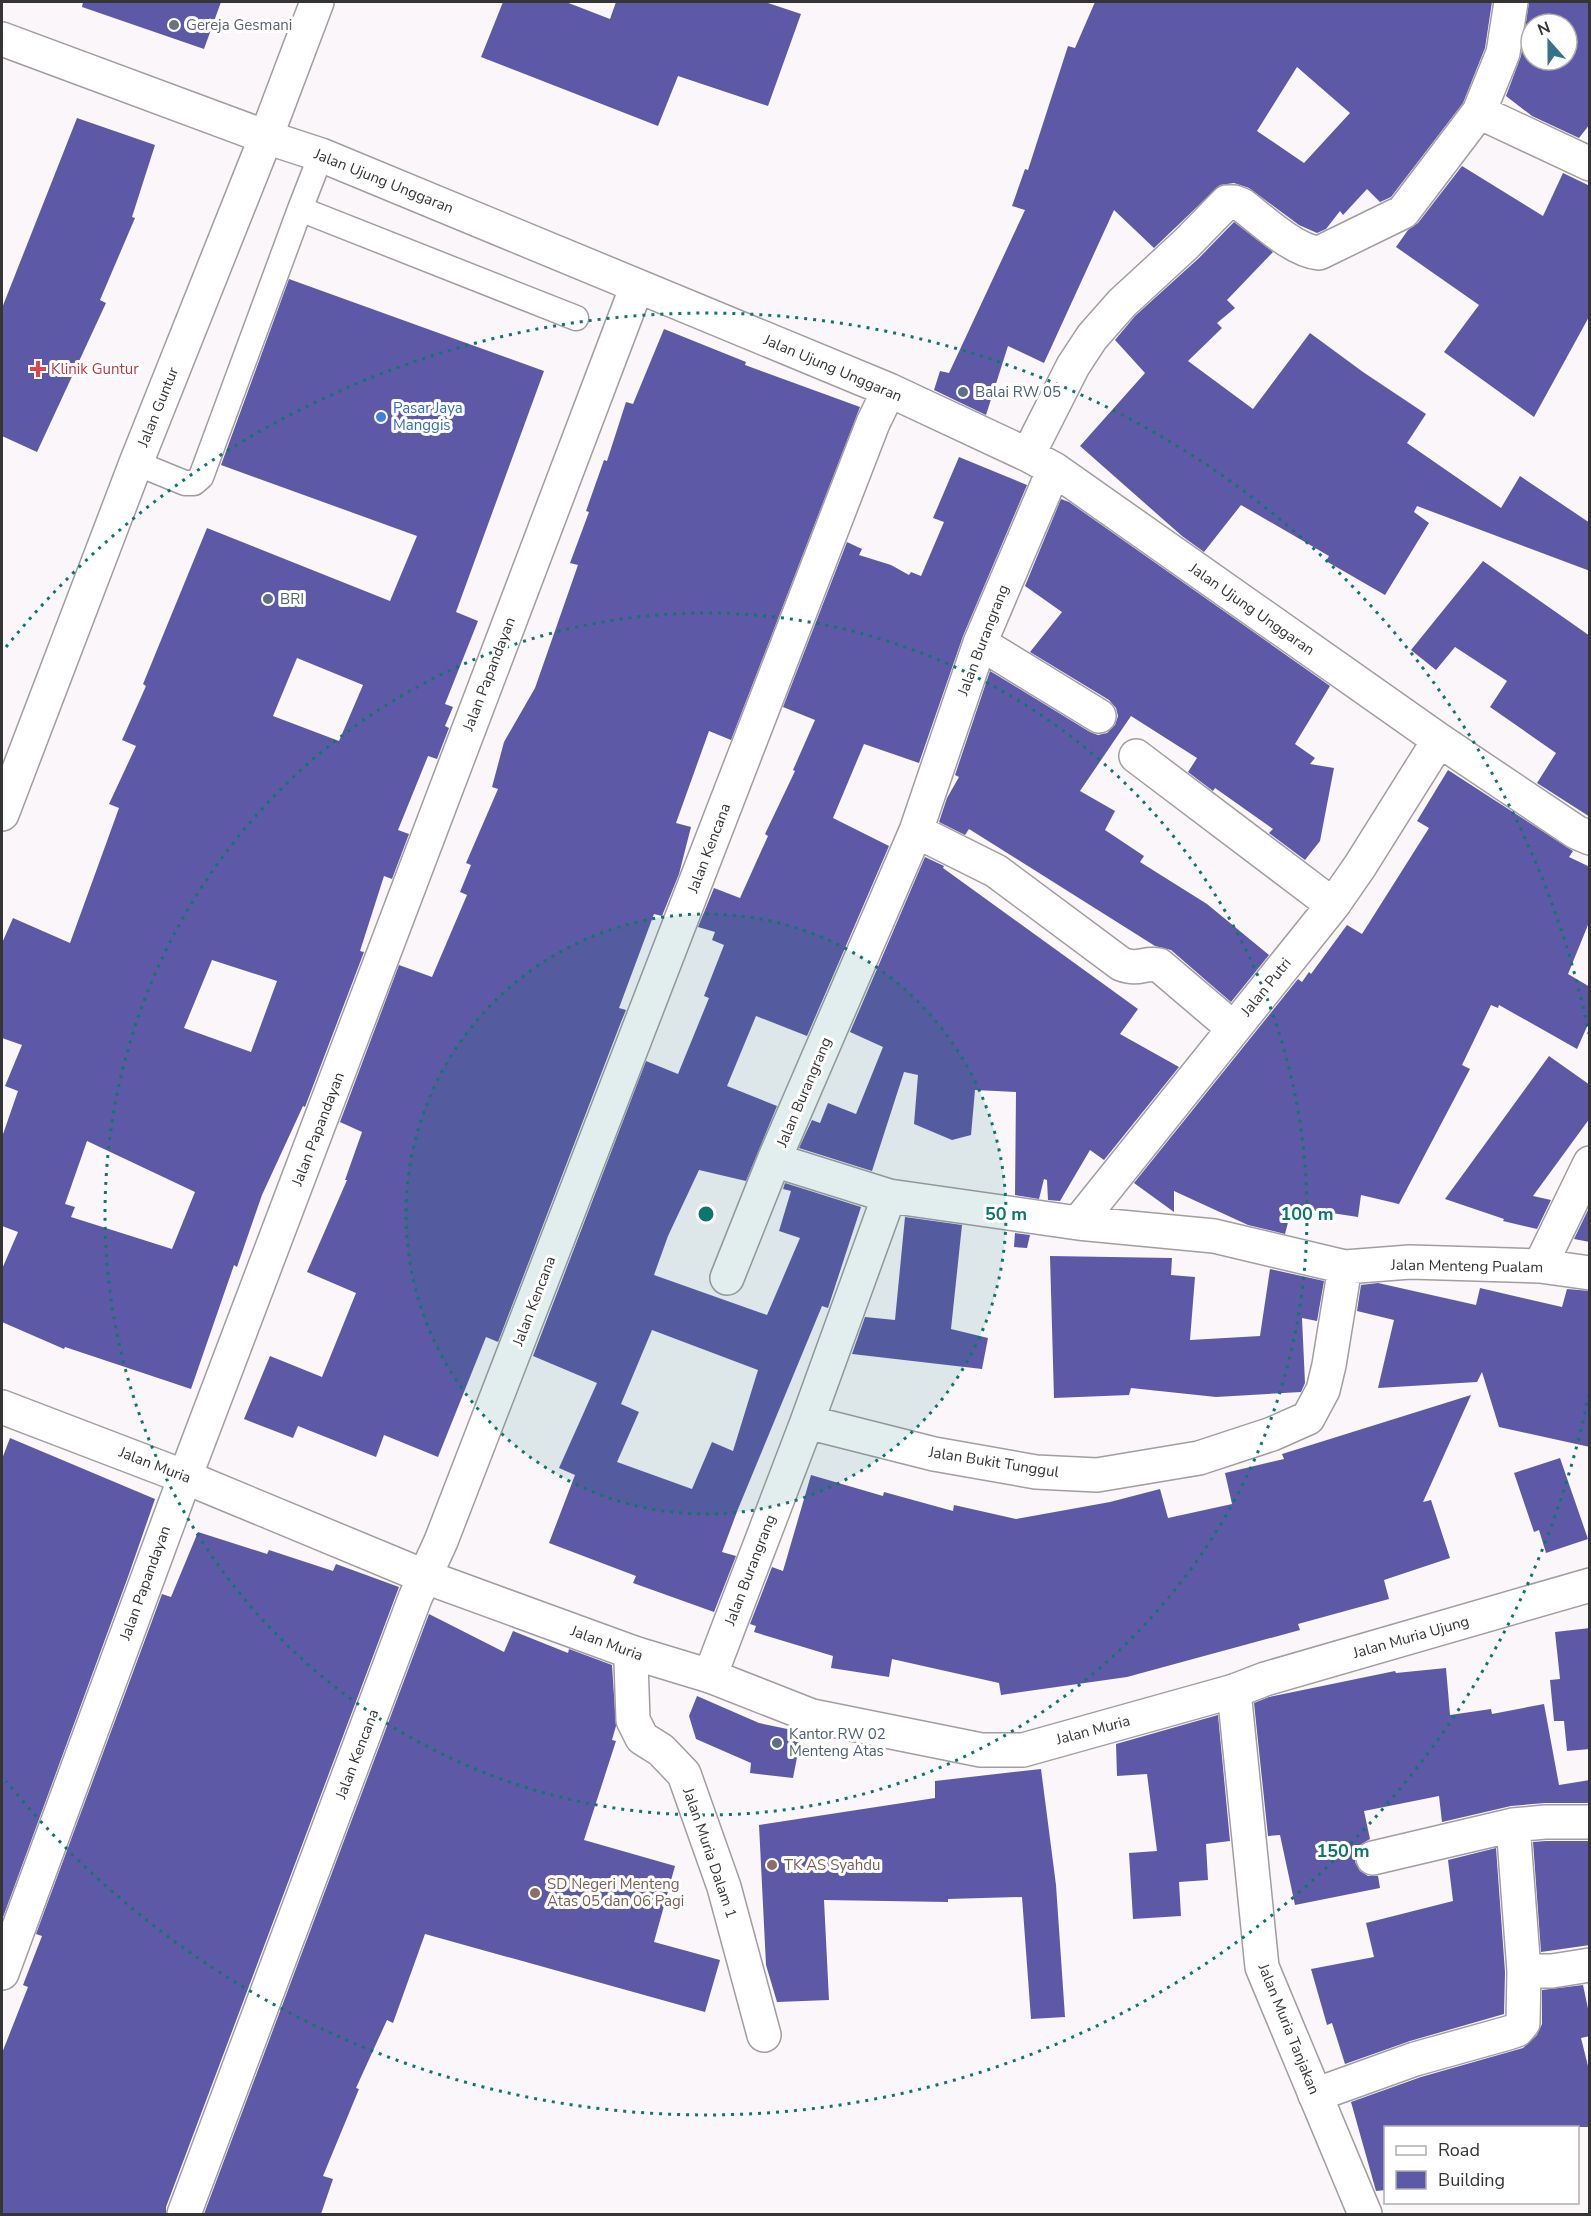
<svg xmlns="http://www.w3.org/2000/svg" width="1591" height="2216" font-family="'Nunito Sans',sans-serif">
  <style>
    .building { fill: #5e59a7; fill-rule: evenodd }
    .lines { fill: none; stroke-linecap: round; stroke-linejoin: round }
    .lane-casing { stroke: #a19da1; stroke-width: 27 }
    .street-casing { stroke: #a19da1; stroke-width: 36 }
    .secondary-casing { stroke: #a19da1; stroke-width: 36 }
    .lane { stroke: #fff; stroke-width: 24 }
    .street { stroke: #fff; stroke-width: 33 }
    .secondary { stroke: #fff; stroke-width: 33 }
    .ring { fill: none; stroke: #0f766e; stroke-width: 3; stroke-dasharray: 3 6 }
    .worship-dot { fill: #6b7280; stroke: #fff; stroke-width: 2 }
    .health-dot { fill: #e0444e; stroke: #fff; stroke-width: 2 }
    .service-dot { fill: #5c6f8a; stroke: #fff; stroke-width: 2 }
    .shop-dot { fill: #3f7fe0; stroke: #fff; stroke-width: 2 }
    .education-dot { fill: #8d6e63; stroke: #fff; stroke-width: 2 }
    .labels { text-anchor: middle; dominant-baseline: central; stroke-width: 6; stroke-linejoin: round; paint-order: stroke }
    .worship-label { font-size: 15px; fill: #5b616d; stroke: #fff; text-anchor: start }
    .street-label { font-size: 15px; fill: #363536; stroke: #fff }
    .health-label { font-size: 15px; fill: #be3a42; stroke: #fff; text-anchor: start }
    .service-label { font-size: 15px; fill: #4e5e75; stroke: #fff; text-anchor: start }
    .shop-label { font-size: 15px; fill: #366cbe; stroke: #fff; text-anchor: start }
    .education-label { font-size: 15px; fill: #785e54; stroke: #fff; text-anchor: start }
    .centre { fill: #0f766e; stroke: #fff; stroke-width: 3 }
    .ring-label { font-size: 18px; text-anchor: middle; font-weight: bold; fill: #0f766e; stroke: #fff; stroke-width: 6; stroke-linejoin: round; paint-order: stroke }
  </style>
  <rect width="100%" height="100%" fill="#faf6fa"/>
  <!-- building -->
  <path class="building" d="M83,2h138l-17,47 -122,-42z
    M503,2h63l44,17 6,-17h149l36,12 -33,92 -90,-30 -20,50 -177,-69z
    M1095,2h397l-7,46 -22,55 -72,94 -11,5 -13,-13 -24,26 -3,-4 -14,18 -9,4 -18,-8 -50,-37 -15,-5 -14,2 -66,63 -40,-38 -70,153 -36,-17 -22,69 -52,-25 6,-19 9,2 76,-163 -13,-4 13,-37 3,1 40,-124 7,2zM1297,67l53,46 -46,50 -47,-32z
    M1529,2h61v122l-11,14 -47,-22 -26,-20 15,-40zM1531,24h36v36h-36z
    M77,118l78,27 -23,72 3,1 -35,82 6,3 -69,149 -35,-16v-128z
    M1462,166l81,50 20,-43 27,13v129l-56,102 -90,-65 35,-47 -83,-58 12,-17 10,-7z
    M1234,222l39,30 -46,48 8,8 -18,15 5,5 -34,33 65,48 57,-76 53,39 63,42 -19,29 94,65 19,-32 70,47v48l-173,-65 -3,6 15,11 -44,72 -59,-34 3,-5 -88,-51 -37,47 -22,-16 -102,-90 65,-73 -30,-33 20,-24 64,-58z
    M289,279l255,92 -88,241 22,9 -33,83 8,3 -8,19 4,2 -12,31 -9,-3 -30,74 11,4 -17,45 -8,-3 -24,75 4,1 -59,155 -2,-1 -41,89 -25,72 -3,-2 -43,124 -126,-42 -1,2 -62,-27v-53l16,-37 -16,-6v-89l16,-46 -13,-5 17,-41 -20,-7v-95l11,-25 57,25 49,-135 -10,-4 27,-58 -14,-6 24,-54 -3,-2 64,-156 183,73 27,-65 -196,-71zM297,658l66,27 -24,56 -66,-25zM212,960l65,21 -26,71 -67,-24zM87,1141l108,51 -23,57 -101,-32 4,-10 -10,-3z
    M664,329l82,33 -1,3 115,42 -129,333 -22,-9 -33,92 15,4 -12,47 -17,42 -8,-2 -35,94 7,2 -5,12 -123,320 -12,-5 -48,120 -54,-22 -8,22 -78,-31 -5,12 -49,-19 26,-63 52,21 34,-84 -49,-21 40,-92h-2l17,-48 -22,-10 59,-157 33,12 35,-82 -7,-3 11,-27 -5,-2 32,-74 -6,-2 12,-45 31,-54 43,-123 -8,-2 19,-51 -3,-1 18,-51 3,1 19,-59 7,2z
    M959,457l68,28 -64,151 -44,127 -55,-19 -31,74 56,28 -82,190 -51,-20 -29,70 50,20 -31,75 -47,-11 -31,66 -14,39 113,40 33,-77 -21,-7 12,-40 -8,-2 2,-6 76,24 -33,101 -6,-2 -84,203 -16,43 14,4 -22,56 -81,-29 3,-7 -87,-33 26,-68 -16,-7 38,-85 -64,-27 113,-295 32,13 31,-76 -5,-2 20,-51 -12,-5 3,-8 -17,-5 16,-39 26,10 28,-62 -3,-2 30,-63 -2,-1 22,-50 -32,-13 64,-165 15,7 -3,6 32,10 18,10 2,-3 10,4 23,-54 -11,-4zM652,1330l106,40 -25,81 -21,-9 -20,47 -75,-27 22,-50 -18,-8z
    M1061,499l8,3 261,184 -35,58 20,14 -5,6 24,4 -14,73 -15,19 -36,-27 4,-4 -58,-41 -2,3 -25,-19 9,-14 -66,-42 -51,75 35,20 -10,19 39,26 -4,6 67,42 62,51 -38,47 -60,-52 -16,-4 -186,-117 -4,6 -26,-13 8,-24 12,-21 -4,-2 35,-104 100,61 8,3 9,-2 8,-8 3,-9 -2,-8 -7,-8 -79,-48 32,-40 -37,-26z
    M1483,561l107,75v181l-53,-34 19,-30 -66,-46 17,-26 -52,-34 -19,23 -25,-20z
    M1448,770l125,81 -4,6 21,10v53l-22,54 22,13v33l-13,29 -78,-44 -1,3 -7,-3 -29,60 8,4 -71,135 -38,-9 -3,22 -66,-10 -7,27 -37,-9 -74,-34v21l-40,-29 164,-204 4,3 7,-10 2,2 36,-49 15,9 67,-106 -12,-7z
    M925,857l19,9 -1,2 195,141 -18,25 59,33 -75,93 -14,-10 -30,51 -12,-1 -1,-20 -3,-1 -5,20 -24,-4 1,-103 -41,-2 -4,45 -19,5 -38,-16 4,-49 -14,-3 -32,99 -73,-23 13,-28 8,3 8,-20 28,11 27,-67 -33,-15z
    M1549,1056l41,29v33l-57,78 18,4 -14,29 -34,-8 1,-2 -59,-20z
    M1588,1210h2v32l-16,-3z
    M905,1217l57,8 -11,104 37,9 -6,31 -130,-15 13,-37 30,3z
    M1015,1233l15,2 -3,13 -13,-1z
    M1050,1256l122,2 -1,17 24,2 -5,63 70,-4 10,-67 54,12 -7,40 -15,-3 3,65 -4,9 -85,5 -85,-9 -2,7 -75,3z
    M1378,1283l98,22 4,-17 82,19 5,-18 23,2v156l-91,-20 -17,-55 -5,10 -99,6 16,-68 -37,-9 4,-26z
    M1471,1395l-48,107 8,-2 19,58 -66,22 5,19 -91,25 2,6 -173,47 -126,18 -2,-12 -107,-24 -3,18 -58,-9 2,-12 -79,-24 2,-6 -6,-2 22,-57 11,4 28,-96 72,21 1,-4 69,19 1,-6 62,14 94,-17 50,-13 8,29 64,-14 -7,-31 59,-14 -2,-5z
    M10,1438l145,61 -26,75 -127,346v-461z
    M1560,1458l28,81 -42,14 -7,-23 -5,2 -20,-59z
    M198,1532l69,22 2,-4 64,21 3,-7 63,23 -233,620v7h-164v-161l26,-66 -5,-2 19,-49 -6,-2 126,-340 9,3z
    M429,1614l75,38 9,-21 55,22 1,-4 43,16 4,61 -4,14 4,1 -32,99 91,26 -21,76 66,18 -15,52 -280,-78 -32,89 -6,-3 -31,68 3,1 -36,87 10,3 -12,35h-117z
    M1590,1628v121l-23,2 -3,-30h-10l-4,-41 10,-1 -5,-47z
    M1446,1668l4,47 41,-6 1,5 52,-10 15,81 31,-5v23h-45l-34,3 -69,16 -3,-26 -75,15 6,28 -10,6 -5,7v10l5,9 8,5h10l2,12 -85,17 -15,-70 -12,1 -14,-133 15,-6 126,-26 1,2z
    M697,1696l62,27 43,9 -9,46 -43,-5 1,-10 -55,-24 -7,-23z
    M1218,1715l12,126 -24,3 2,36 -29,2 2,34 -48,3 -4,-66 28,-2 -10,-77 -30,2 -1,-32z
    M1041,1769l15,116 9,132 -34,2 -9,-122 -74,2v3l-124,-2 5,100 -52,2 -11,-37 -7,-140 176,-27v-17z
    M1546,1841h44v104l-49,7 -8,-110z
    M1496,1848l9,124 -1,42 -94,27 -65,23 -13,-41 -5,2 -16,-56 63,-12 -8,-34 87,-22 -5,-41z
    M1583,1985l7,33v18l-9,2 9,36v53h-204v63l-10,1 -25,-89 70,-25 102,-29 14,-13 5,-11v-34z"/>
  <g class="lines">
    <defs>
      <path id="lane" d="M321,155l-21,54 276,109
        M136,463l49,20h9l7,-6 99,-268"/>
      <path id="street" d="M2,39l264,98 55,18 568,235 139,65 26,14 385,271 137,92 14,6
        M1479,112l111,52
        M1028,455l45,-89 19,-29 30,-34 64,-59 41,-42h7l8,3c20,15 52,46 77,48l84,-41 76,-100 24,-59 8,-51
        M980,643l119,73
        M1136,756l197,149
        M916,831l80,40 125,93c19,7 22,-2 38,1l74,63
        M774,1160l115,36 189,27 136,13 131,31 65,-5 130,4 50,7
        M1078,1223l255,-318 27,-39 79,-126
        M1540,1266l50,-103
        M727,1278l47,-118 142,-329 64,-188 74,-174
        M807,1422l127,32 102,18 61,3 102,-17 73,-24 36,-16 15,-28 6,-25 16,-98
        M634,1653l-3,9 2,58 9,18 19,12 23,24 40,113 40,148
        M710,1676l97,-254 82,-226
        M1234,1691l31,-12 325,-94
        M1373,1858l140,-33 32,-3h45
        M1524,1971h28l38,-6
        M2,1973l183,-496 452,-1191
        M1315,2095l100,-36 93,-26 9,-3 6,-7 1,-52 -11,-146
        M184,2214l231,-616 26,-57 432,-1118 16,-33"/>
      <path id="secondary" d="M2,814l134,-351 130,-326 51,-135
        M2,1407l183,70 241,100 208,76 76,23 102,40 169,34h42l211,-59 28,276 103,247"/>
    </defs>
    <!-- lane casing -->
    <use href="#lane" class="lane-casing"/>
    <!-- street casing -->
    <use href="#street" class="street-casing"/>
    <!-- secondary casing -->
    <use href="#secondary" class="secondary-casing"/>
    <!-- lane -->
    <use href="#lane" class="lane"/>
    <!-- street -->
    <use href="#street" class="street"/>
    <!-- secondary -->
    <use href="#secondary" class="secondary"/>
  </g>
  <!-- distance rings -->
  <circle cx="706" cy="1214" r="300" fill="#0f766e" fill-opacity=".12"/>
  <g class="ring">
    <circle cx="706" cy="1214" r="300"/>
    <circle cx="706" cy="1214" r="601"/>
    <path d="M1589 1394A901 901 0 0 1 6 1781M6 647A901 901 0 0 1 1589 1034"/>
  </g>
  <!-- markers -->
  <circle class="worship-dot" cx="174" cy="25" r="6"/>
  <path class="health-dot" d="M35 360h6v6h6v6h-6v6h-6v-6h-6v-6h6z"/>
  <g class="service-dot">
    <circle cx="963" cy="392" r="6"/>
    <circle cx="268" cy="599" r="6"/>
    <circle cx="777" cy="1743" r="6"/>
  </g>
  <circle class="shop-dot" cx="381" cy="417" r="6"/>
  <g class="education-dot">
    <circle cx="772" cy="1865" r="6"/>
    <circle cx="535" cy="1893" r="6"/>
  </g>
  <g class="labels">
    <!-- worship labels -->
    <g class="worship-label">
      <text x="186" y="25">Gereja Gesmani</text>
    </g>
    <!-- street labels -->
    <g class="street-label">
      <text transform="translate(384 181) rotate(22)">Jalan Ujung Unggaran</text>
      <text transform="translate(833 368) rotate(23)">Jalan Ujung Unggaran</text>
      <text transform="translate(158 407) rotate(-68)">Jalan Guntur</text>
      <text transform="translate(1252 609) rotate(35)">Jalan Ujung Unggaran</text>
      <text transform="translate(983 640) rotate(-69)">Jalan Burangrang</text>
      <text transform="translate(489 674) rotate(-69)">Jalan Papandayan</text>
      <text transform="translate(709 848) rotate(-69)">Jalan Kencana</text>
      <text transform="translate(1266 987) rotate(-51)">Jalan Putri</text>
      <text transform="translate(804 1092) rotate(-67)">Jalan Burangrang</text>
      <text transform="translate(318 1129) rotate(-69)">Jalan Papandayan</text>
      <text transform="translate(1467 1266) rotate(1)">Jalan Menteng Pualam</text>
      <text transform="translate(534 1301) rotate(-69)">Jalan Kencana</text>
      <text transform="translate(994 1462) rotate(9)">Jalan Bukit Tunggul</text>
      <text transform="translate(155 1465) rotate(21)">Jalan Muria</text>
      <text transform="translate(750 1570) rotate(-69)">Jalan Burangrang</text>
      <text transform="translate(145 1583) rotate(-70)">Jalan Papandayan</text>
      <text transform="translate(1411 1637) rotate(-16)">Jalan Muria Ujung</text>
      <text transform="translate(607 1643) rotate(20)">Jalan Muria</text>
      <text transform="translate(1093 1730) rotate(-15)">Jalan Muria</text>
      <text transform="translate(357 1754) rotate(-69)">Jalan Kencana</text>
      <text transform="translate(710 1853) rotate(71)">Jalan Muria Dalam 1</text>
      <text transform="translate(1289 2029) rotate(68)">Jalan Muria Tanjakan</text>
    </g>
    <!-- health labels -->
    <g class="health-label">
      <text x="51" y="369">Klinik Guntur</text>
    </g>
    <!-- service labels -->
    <g class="service-label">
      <text x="975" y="392">Balai RW 05</text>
      <text x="280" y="599">BRI</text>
      <text x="789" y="1734">Kantor RW 02<tspan x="789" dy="17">Menteng Atas</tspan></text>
    </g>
    <!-- shop labels -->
    <g class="shop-label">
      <text x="393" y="408">Pasar Jaya<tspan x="393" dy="17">Manggis</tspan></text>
    </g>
    <!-- education labels -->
    <g class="education-label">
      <text x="784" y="1865">TK AS Syahdu</text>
      <text x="547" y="1884">SD Negeri Menteng<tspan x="547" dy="17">Atas 05 dan 06 Pagi</tspan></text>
    </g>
  </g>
  <circle cx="706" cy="1214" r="9" class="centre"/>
  <g class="ring-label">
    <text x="1006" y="1220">50 m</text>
    <text x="1307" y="1220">100 m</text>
    <text x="1343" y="1857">150 m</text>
  </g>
  <!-- border -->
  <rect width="1591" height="2216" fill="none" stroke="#363536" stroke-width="6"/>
  <!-- legend -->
  <rect x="1384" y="2126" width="195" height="78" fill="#ffffff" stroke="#afaeaf" stroke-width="1.5"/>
  <rect x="1396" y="2146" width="30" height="9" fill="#ffffff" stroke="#afaeaf" stroke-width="1.5"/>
  <text x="1438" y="2156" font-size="18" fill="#363536">Road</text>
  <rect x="1396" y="2171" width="30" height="18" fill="#5e59a7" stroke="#afaeaf" stroke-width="1.5"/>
  <text x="1438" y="2186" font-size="18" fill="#363536">Building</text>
  <!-- north arrow -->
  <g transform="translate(1549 42) rotate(339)"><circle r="28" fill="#ffffff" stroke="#afaeaf" stroke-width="1.5"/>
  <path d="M0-4.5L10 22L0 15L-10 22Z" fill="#36738a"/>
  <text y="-9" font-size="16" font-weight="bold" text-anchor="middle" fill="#363536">N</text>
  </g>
</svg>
